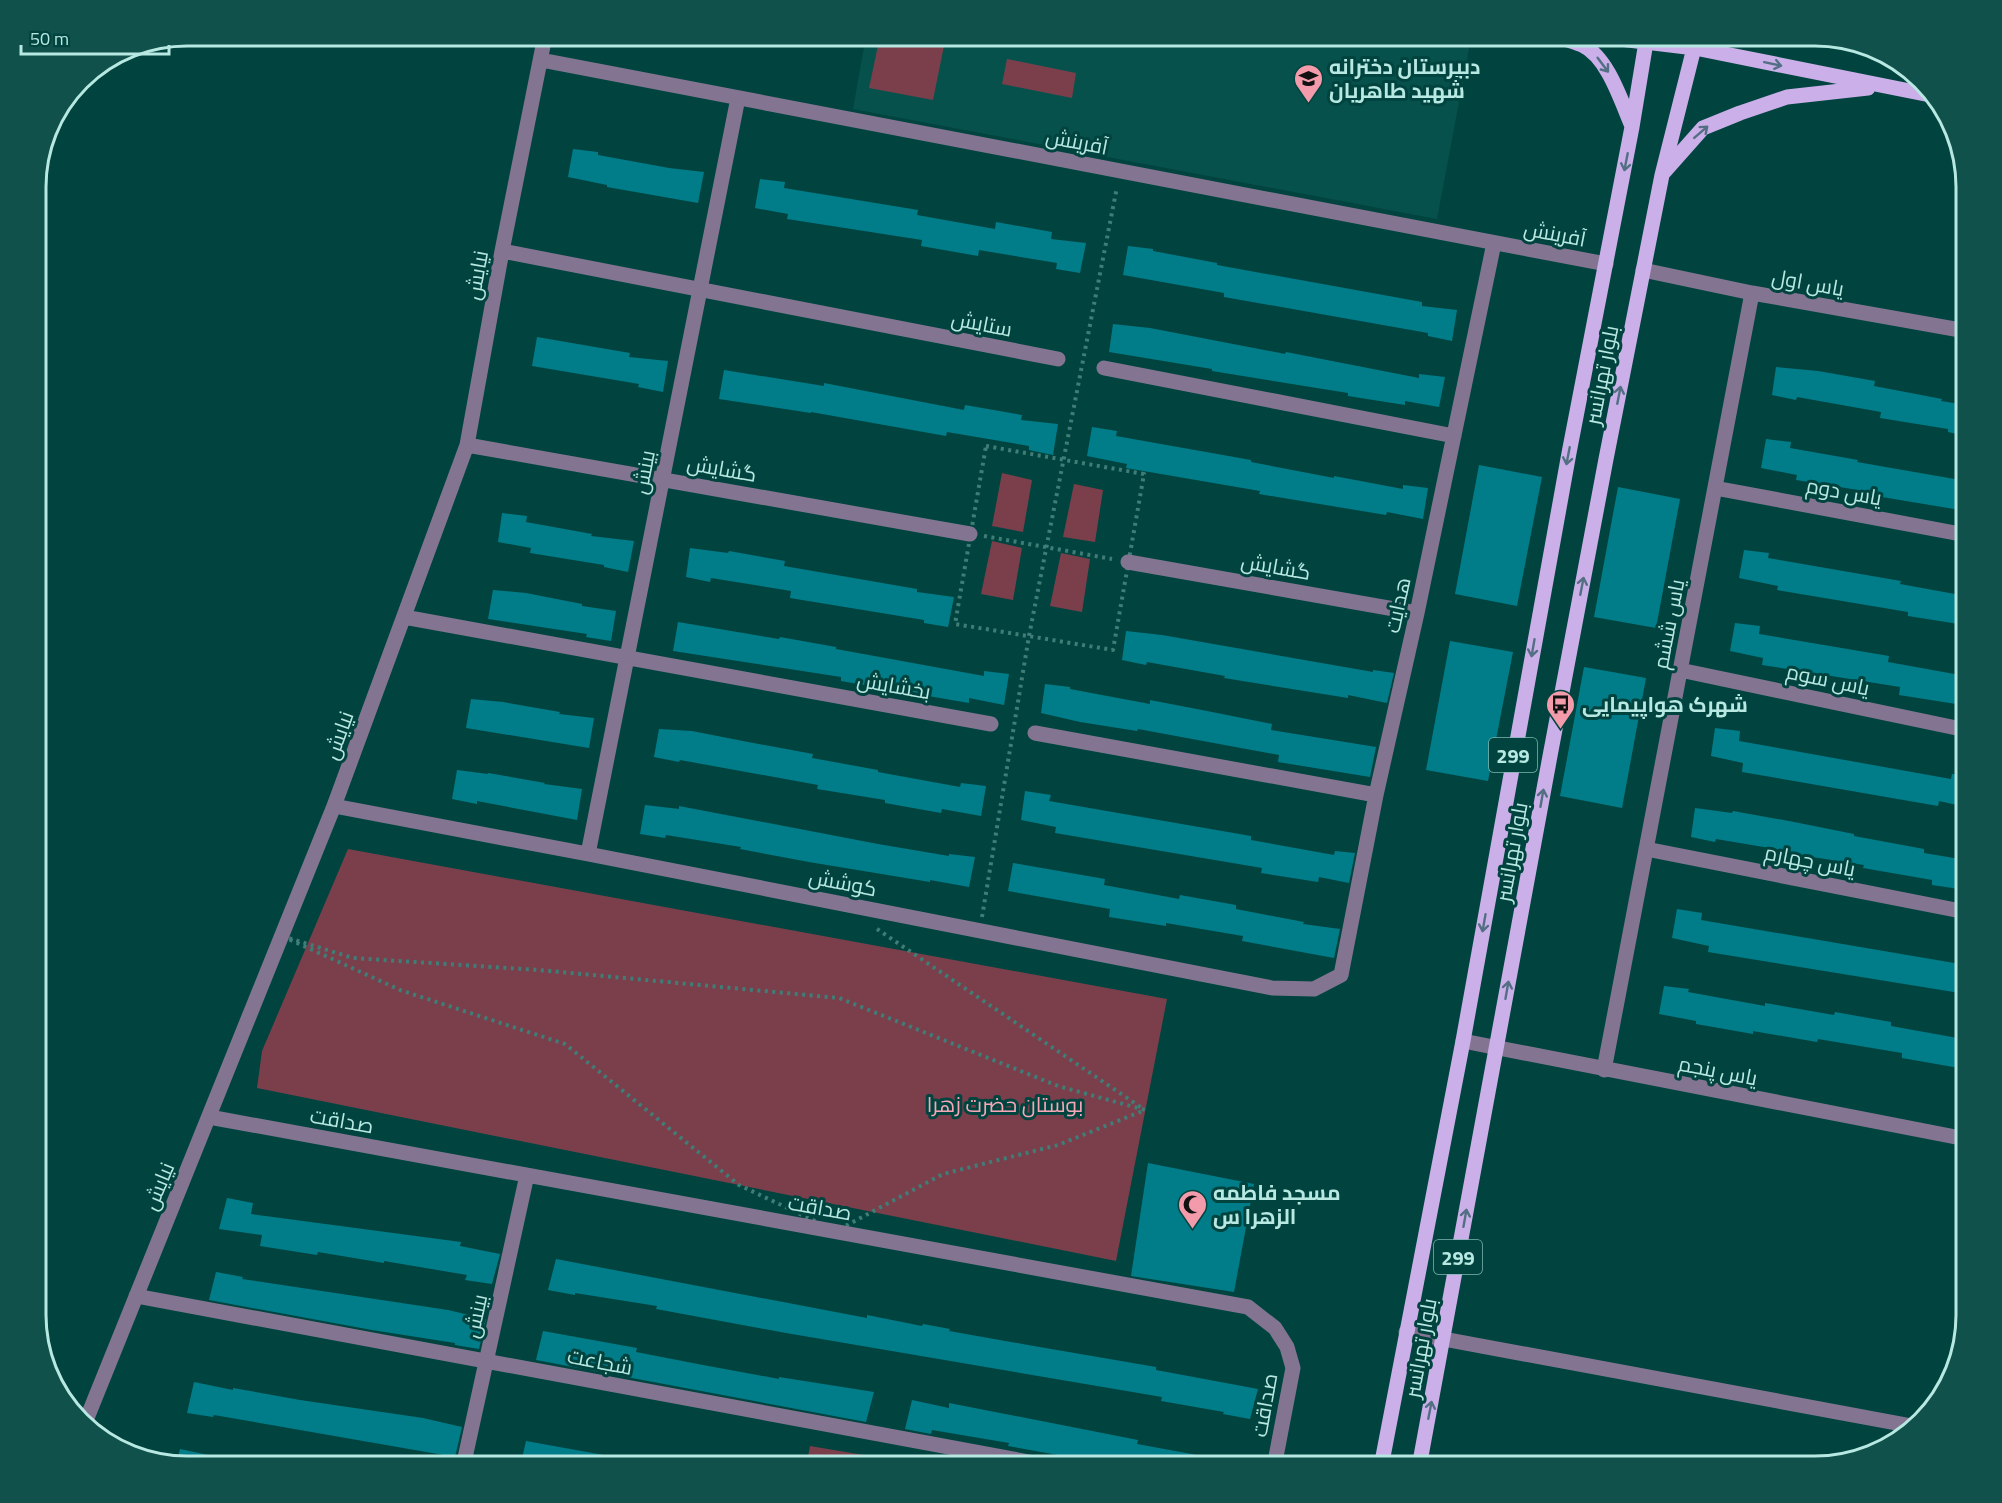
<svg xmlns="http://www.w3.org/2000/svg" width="2002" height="1503" font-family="'Titillium Web',Cairo,sans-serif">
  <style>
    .built { fill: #07514c }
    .green { fill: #7a3f4b }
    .building { fill: #007d89 }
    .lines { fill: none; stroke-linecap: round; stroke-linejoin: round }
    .path { stroke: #407d77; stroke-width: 4; stroke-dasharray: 3 4.5; stroke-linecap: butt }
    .minor { stroke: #837591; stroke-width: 15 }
    .major { stroke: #cbafe8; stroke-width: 15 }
    .oneway { stroke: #526f83 }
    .labels { text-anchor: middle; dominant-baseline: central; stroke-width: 6; stroke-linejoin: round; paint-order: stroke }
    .shield { fill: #01443f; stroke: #81b7b1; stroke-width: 1.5 }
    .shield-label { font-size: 20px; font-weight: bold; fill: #b8e8e2 }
    .poi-label { font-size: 21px; font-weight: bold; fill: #b8e8e2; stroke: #01443f; text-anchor: start }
    .street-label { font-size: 21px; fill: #b8e8e2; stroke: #01443f }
    .park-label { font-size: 21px; fill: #f8a7b6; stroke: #01443f }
    .rim { fill: none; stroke: #b8e8e2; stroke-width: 3 }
  </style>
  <rect width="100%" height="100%" fill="#01443f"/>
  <!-- built -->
  <path class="built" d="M866,36h564l40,7 -33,176 -584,-110z"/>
  <!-- green -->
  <path class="green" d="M880,36h66l-13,64 -64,-12z
    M1007,59l69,14 -4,25 -70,-14z
    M1002,473l30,7 -9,52 -31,-6z
    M1074,484l29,6 -8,52 -32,-5z
    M992,541l30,7 -9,52 -32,-6z
    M1061,553l29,6 -8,53 -32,-6z
    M348,849l819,150 -51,262 -859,-173 5,-37z
    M810,1446l113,19 -1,2h-116z"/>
  <!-- building -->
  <path class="building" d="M573,149l25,3v3l71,13 35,4 -6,31 -91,-16v-2l-39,-8z
    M760,179l25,3 -1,6 134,22 -1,5 78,14 1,-7 56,10 -1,7 35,4 -6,30 -24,-4 1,-6 -78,-13 -1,6 -57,-10 1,-6 -135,-21 1,-5 -33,-6z
    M1128,246l25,3v2l64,12v2l205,37v4l35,4 -5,31 -24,-5v-3l-204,-36v-4l-101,-18z
    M1113,324l37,4 135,26 1,-2 133,26v-4l26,3 -6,30 -34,-6v4l-57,-9v-3l-136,-22v-2l-103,-17z
    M537,337l93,16 -1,4 39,4 -5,31 -25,-5 1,-3 -107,-18z
    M1776,367l42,4 57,10 -1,5 68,13 -1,2 25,4v31l-18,-4v-3l-68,-11 1,-6 -84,-15 -1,3 -24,-5z
    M724,370l100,16v-3l140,27 1,-5 57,10 -1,5 37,4 -5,31 -24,-5v-4l-82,-14 -1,4 -135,-24v1l-92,-14z
    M1092,427l25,4 -1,5 135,24v2l83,16v-2l69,13v-4l25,3 -5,31 -36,-7 -1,3 -127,-21 1,-3 -134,-23 1,-4 -40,-8z
    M1766,439l25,3 -1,6 68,12 -1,2 109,19v30l-102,-17v-3l-68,-11 1,-5 -36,-7z
    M1479,465l63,12 -25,129 -62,-12z
    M1618,487l62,12 -24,129 -62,-11z
    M502,513l25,3 -1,6 66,12 -1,2 43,5 -6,31 -24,-5v-2l-74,-12 1,-5 -33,-6z
    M690,548l38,5 1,-2 56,10 -1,5 133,23v3l37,5 -6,30 -24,-4v-3l-134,-22 1,-7 -80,-13 -1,4 -24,-5z
    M1744,550l25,3 -1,5 133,23 -1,3 66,12 -1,29 -57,-9v-4l-131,-22 1,-4 -39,-8z
    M493,590l33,3 56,11v2l34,5 -5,30 -25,-4 1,-3 -99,-15z
    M678,622l101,17 1,-2 56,10v2l148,27v-5l25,3 -5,31 -35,-7v5l-128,-22v-4l-168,-26z
    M1735,623l25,3 -1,8 130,22 -1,6 72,13 -4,29 -57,-9 1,-8 -138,-22 1,-7 -33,-7z
    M1126,631l36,4 211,37v-2l21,3 -7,30 -39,-8v3l-124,-20 1,-2 -78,-14 -1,3 -24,-5z
    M1450,641l63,11 -25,129 -62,-11z
    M1584,667l62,11 -24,130 -62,-12z
    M1045,684l25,3v2l80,15v-4l57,11 65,13 -1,6 105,17 -6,30 -92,-15 1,-7 -141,-26 -1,2 -57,-9 -39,-9z
    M471,699l32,3 57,10 -1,2 35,4 -5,30 -123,-20z
    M1715,728l25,3 -1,10 212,38 1,-5 14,2v31l-27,-6 -1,5 -196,-34 1,-9 -32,-7z
    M659,729l33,2 56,11 65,12 -1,4 66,12v2l82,15 1,-4 25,3 -5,30 -39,-7 -1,4 -56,-10v-3l-68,-11 1,-4 -138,-25 -1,2 -25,-5z
    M457,770l31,4v-1l57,10 -1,1 38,5 -5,31 -100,-19v3l-25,-5z
    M1025,791l26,4 -2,6 202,35v4l83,15 1,-4 20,2 -6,30 -30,-6 -1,5 -57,-9 1,-5 -207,-35 1,-6 -35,-7z
    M645,805l34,4v-3l199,38 71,12v-2l26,3 -6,30 -39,-7v2l-121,-20 -69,-13 1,-2 -75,-12 -1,3 -25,-4z
    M1695,808l37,5 1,-2 56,10 65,13v2l70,13v4l42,7v30l-34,-5v-5l-69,-12 1,-3 -71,-11v-2l-77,-13 -1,3 -24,-5z
    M1013,863l92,16 -1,6 75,14 1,-4 56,10v4l68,13 -1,2 37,5 -6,29 -92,-17 1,-5 -77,-13v3l-57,-9 1,-8 -102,-18z
    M1677,909l25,4 -1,7 265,45v29l-258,-42 1,-6 -37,-8z
    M1664,986l25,3 -1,3 77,14v-3l69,12 1,-3 56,10v4l72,13 -4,29 -57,-10v-5l-84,-14 -1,3 -64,-11v3l-57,-10v-3l-37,-7z
    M1148,1163l106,21 -20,108 -103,-16z
    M227,1198l26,5 -2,11 210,28 -1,4 40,8 -8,30 -27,-4 2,-5 -83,-14v2l-66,-11 -1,3 -57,-9 2,-11 -43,-6z
    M556,1259l311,59v-3l55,11 1,-2 27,5 -1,2 79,14 128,22v3l102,19 -8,30 -27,-5 1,-2 -63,-11 1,-4 -376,-64 -130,-24 1,-3 -82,-13v2l-27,-5z
    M216,1272l27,5 -1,2 206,31 38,9 -7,30 -24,-4v-2l-83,-13 -163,-30z
    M543,1331l94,17 -1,4 67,13 76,14v-2l95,15 -8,30 -330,-62z
    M194,1382l39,8v-2l67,12 123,18 39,9 -7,30 -241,-42 -1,2 -26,-4z
    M912,1400l37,8v-5l189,37 -1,4 82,15 -1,8h-93l-117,-21 1,-3 -77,-13 -1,4 -26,-5z
    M526,1441l100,18v8h-106z
    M180,1449l52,11 -1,7h-44l-11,-2z"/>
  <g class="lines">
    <!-- path -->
    <path class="path" d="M986,446l158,28 -31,176 -158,-26z
      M984,536l128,23
      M982,917l47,-281 88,-449
      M877,929l265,179
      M282,936l71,22 186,12 300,28 219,88 87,24 -87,35 -115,29 -107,57 -97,-46 -174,-141 -165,-54z"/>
    <!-- minor -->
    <path class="minor" d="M541,60l1065,204
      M502,251l556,108
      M1643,270l109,23 214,38
      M1104,368l350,68
      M467,445l503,89
      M1715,488l251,47
      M1128,562l289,51
      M404,617l587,107
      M1680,670l286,60
      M1035,733l341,62
      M334,806l254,48 684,134 42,1 27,-14 35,-180 41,-182 77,-370
      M1646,849l320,63
      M588,854l150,-756
      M1463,1041l503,98
      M1604,1070l148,-777
      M209,1117l1039,190 27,21 12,19 6,21 -19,99
      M136,1296l920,171
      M1406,1332l506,94
      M85,1423l249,-617 133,-361 35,-194 43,-215
      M463,1467l64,-292"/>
    <!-- major -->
    <path class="major" d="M1554,36c9,3 19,5 28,9 26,12 39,56 50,81
      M1595,36l100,12 235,47
      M1664,172l39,-44 37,-15 47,-16 81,-9
      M1381,1467l82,-426 106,-588 63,-326 15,-91
      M1419,1467l131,-711 56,-297 56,-284 35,-139"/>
  </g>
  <!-- one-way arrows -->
  <defs><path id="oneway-shaft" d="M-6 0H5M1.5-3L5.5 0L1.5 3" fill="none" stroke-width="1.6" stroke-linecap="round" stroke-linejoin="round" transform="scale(1.5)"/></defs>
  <g class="oneway">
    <use href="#oneway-shaft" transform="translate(1773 64) rotate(12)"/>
    <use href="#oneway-shaft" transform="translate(1603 65) rotate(53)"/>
    <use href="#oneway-shaft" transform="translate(1701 132) rotate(-41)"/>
    <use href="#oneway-shaft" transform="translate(1626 162) rotate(101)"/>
    <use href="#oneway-shaft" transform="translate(1619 395) rotate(-79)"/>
    <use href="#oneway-shaft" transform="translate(1568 456) rotate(101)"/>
    <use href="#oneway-shaft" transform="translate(1582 586) rotate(-79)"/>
    <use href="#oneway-shaft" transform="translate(1533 648) rotate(100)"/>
    <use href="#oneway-shaft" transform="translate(1542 798) rotate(-80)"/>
    <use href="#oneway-shaft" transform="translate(1484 923) rotate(100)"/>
    <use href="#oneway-shaft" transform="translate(1507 990) rotate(-80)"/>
    <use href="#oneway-shaft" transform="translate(1465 1218) rotate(-80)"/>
    <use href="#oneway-shaft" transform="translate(1430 1410) rotate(-79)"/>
  </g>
  <!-- icons -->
  <defs>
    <symbol id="school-pin" viewBox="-11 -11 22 30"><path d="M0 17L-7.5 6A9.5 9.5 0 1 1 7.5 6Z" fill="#f39aab" stroke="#01443f"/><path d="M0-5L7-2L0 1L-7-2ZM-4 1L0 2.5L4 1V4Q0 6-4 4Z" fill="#111"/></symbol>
    <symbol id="bus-pin" viewBox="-11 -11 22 30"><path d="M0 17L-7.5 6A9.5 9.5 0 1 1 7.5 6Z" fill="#f39aab" stroke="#01443f"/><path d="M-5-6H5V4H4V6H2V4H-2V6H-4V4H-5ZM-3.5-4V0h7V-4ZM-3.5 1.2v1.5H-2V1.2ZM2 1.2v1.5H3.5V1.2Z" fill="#111"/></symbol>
    <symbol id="mosque-pin" viewBox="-11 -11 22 30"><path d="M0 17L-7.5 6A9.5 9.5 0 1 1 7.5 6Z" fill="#f39aab" stroke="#01443f"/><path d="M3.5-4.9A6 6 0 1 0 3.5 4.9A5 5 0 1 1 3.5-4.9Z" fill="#111"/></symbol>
  </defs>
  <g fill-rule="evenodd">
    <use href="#school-pin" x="1292" y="62" width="33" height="45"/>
    <use href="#bus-pin" x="1544" y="688" width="33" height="45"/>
    <use href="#mosque-pin" x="1176" y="1188" width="33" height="45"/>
  </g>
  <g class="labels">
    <!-- shield labels -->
    <g class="shield">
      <rect x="1489" y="738" width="48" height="34" rx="4.5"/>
      <rect x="1434" y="1240" width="48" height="34" rx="4.5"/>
    </g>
    <g class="shield-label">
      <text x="1513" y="755">299</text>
      <text x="1458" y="1257">299</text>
    </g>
    <!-- poi labels -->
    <g class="poi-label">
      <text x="1329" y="66">دبیرستان دخترانه<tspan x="1329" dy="24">شهید طاهریان</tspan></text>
      <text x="1582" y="704">شهرک هواپیمایی</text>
      <text x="1213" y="1192">مسجد فاطمه<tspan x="1213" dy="24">الزهرا س</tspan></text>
    </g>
    <!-- street labels -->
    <g class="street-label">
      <text transform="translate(1077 141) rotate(11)">آفرینش</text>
      <text transform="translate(1555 233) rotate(11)">آفرینش</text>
      <text transform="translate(476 275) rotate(-80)">نیایش</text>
      <text transform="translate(1808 282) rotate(10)">یاس اول</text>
      <text transform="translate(982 323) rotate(11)">ستایش</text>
      <text transform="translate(1601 375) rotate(-79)">بلوار تهرانسر</text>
      <text transform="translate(722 468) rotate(10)">گشایش</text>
      <text transform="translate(643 472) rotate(-79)">بینش</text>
      <text transform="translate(1844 491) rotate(10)">یاس دوم</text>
      <text transform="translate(1276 566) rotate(10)">گشایش</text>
      <text transform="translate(1397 605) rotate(-78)">هدایت</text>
      <text transform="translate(1668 624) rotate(-79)">یاس ششم</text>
      <text transform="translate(1828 679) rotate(12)">یاس سوم</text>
      <text transform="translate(894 685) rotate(10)">بخشایش</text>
      <text transform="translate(338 735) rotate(-70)">نیایش</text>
      <text transform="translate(1511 852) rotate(-80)">بلوار تهرانسر</text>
      <text transform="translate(1810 860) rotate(11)">یاس چهارم</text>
      <text transform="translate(843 882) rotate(11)">کوشش</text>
      <text transform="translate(1718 1070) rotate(11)">یاس پنجم</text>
      <text transform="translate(342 1120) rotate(10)">صداقت</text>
      <text transform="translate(158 1186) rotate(-68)">نیایش</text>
      <text transform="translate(820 1207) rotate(10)">صداقت</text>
      <text transform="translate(475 1316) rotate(-78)">بینش</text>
      <text transform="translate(1420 1348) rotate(-80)">بلوار تهرانسر</text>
      <text transform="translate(600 1361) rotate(11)">شجاعت</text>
      <text transform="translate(1264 1405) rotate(-80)">صداقت</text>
    </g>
    <!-- park labels -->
    <g class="park-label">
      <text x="1005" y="1104">بوستان حضرت زهرا</text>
    </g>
  </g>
  <!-- crop -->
  <path d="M0 0H2002V1503H0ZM187 46H1815A141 141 0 0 1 1956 187V1315A141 141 0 0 1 1815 1456H187A141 141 0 0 1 46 1315V187A141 141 0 0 1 187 46Z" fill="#10514c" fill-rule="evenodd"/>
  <path class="rim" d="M187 46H1815A141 141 0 0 1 1956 187V1315A141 141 0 0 1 1815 1456H187A141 141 0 0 1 46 1315V187A141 141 0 0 1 187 46Z"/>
  <!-- scale -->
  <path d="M21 45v9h148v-9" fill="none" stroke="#b8e8e2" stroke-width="3"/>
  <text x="30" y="45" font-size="18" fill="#b8e8e2" stroke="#01443f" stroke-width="4.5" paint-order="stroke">50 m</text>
</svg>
